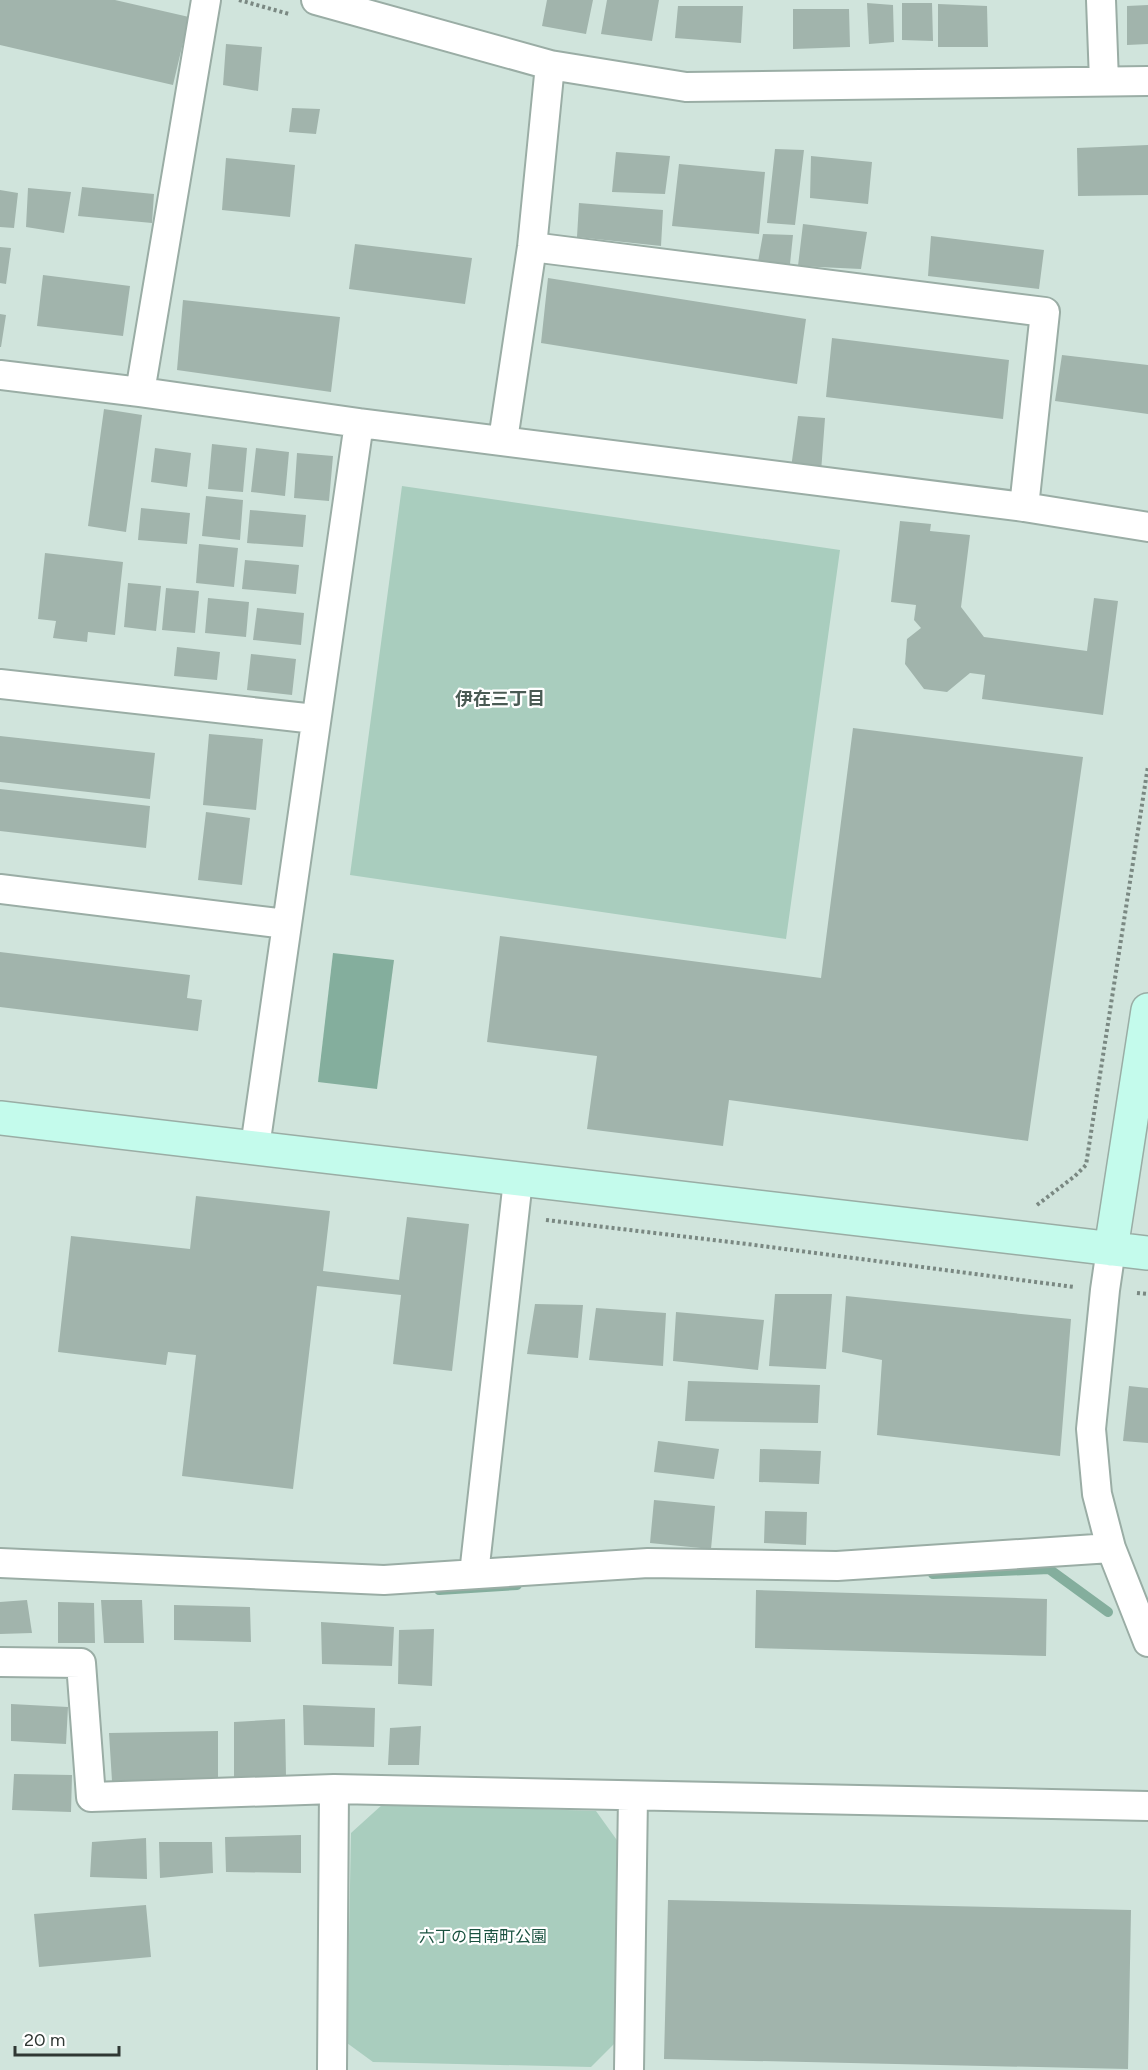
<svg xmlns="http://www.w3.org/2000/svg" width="1148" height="2070" font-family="Figtree,'Noto Sans JP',sans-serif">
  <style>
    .green { fill: #a9cdbe }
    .water { fill: #84ae9d }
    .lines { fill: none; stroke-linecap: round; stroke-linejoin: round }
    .stream { stroke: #84ae9d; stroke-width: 10 }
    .building { fill: #a1b4ac }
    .street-casing { stroke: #9aada5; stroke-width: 32 }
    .secondary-casing { stroke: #9aada5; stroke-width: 36 }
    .path { stroke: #7a8882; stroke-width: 4; stroke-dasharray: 3 3; stroke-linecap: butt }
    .street { stroke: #fff; stroke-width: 28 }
    .secondary { stroke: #c4fbec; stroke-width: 33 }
    .labels { text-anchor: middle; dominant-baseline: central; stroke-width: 4.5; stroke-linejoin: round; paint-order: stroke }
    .park-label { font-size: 16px; fill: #1a5240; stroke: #fff }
    .neighbourhood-label { font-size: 18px; font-weight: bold; fill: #4a5b54; stroke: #fff }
  </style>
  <rect width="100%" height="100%" fill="#d0e4dc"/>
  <!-- green -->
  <path class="green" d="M402,486l438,64 -54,389 -436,-64z
    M383,1804l213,7 23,32 -1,197 -27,27 -218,-5 -26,-19 4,-210z"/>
  <!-- water -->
  <path class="water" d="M333,953l61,7 -17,129 -59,-7z"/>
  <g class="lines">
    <!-- stream -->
    <path class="stream" d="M933,1574l116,-5 59,43
      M439,1590l78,-5"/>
  </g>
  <!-- building -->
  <path class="building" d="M0,0h115l74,17 -16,68 -173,-40z
    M547,0h46l-7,34 -44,-8z
    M607,0h52l-7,41 -51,-7z
    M867,3l26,2 1,37 -25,2z
    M902,3h30l1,38 -31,-1z
    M938,4l49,2 1,41h-50z
    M1148,5v39l-21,1v-39z
    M678,6h65l-2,37 -66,-5z
    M793,9h56l1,38 -57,2z
    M226,44l36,3 -4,44 -35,-6z
    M292,108l28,1 -4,25 -27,-2z
    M1148,145v50l-70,1 -1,-48z
    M775,149l29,1 -9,75 -28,-2z
    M616,152l54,4 -5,38 -53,-2z
    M811,156l61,6 -4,42 -58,-6z
    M226,158l69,7 -5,52 -68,-7z
    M679,164l86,8 -6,62 -87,-8z
    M82,187l72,7 -2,29 -74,-7z
    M28,188l43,4 -7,41 -38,-6z
    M0,190l18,3 -4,35 -14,-1z
    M579,203l84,7 -2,36 -84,-9z
    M803,224l64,8 -6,37 -63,-3z
    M763,234l30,1 -3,29 -32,-2z
    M931,236l113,14 -5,39 -111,-13z
    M355,244l117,14 -7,46 -116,-15z
    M0,247l11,1 -5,36 -6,-1z
    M43,275l87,11 -7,50 -86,-10z
    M548,278l258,41 -9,65 -256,-41z
    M183,300l157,17 -9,75 -154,-22z
    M0,314l6,1 -5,32h-1z
    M832,338l177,22 -6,59 -177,-22z
    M1062,355l86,10v49l-93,-13z
    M104,409l38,6 -16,117 -38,-6z
    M798,416l27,2 -4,54 -30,-4z
    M212,444l35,4 -4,44 -35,-3z
    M155,448l36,5 -4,34 -36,-5z
    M256,448l33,4 -4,44 -34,-4z
    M297,453l36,3 -4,45 -35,-3z
    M206,496l37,4 -3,40 -38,-4z
    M141,508l49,5 -3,31 -49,-4z
    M250,510l56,5 -3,32 -56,-4z
    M900,521l31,3 -1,7 40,4 -9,72 23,30 103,14 7,-53 24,3 -15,114 -121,-16 3,-24 -15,-2 -23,19 -23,-3 -19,-25 2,-25 14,-11 -7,-8 2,-15 -25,-3z
    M199,544l39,4 -4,39 -38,-4z
    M45,553l78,9 -8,73 -27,-3 -1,10 -34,-4 3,-17 -18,-2z
    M245,560l54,5 -3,29 -54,-5z
    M128,583l33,3 -5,45 -32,-4z
    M166,588l33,3 -4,42 -33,-3z
    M208,598l41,4 -3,35 -41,-4z
    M257,608l47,5 -3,32 -48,-5z
    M177,647l43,5 -3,28 -43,-4z
    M251,654l45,5 -4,36 -45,-5z
    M853,728l230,29 -55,384 -299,-41 -6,46 -136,-17 10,-73 -110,-14 13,-106 321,42z
    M209,734l54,5 -7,71 -53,-5z
    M0,736l155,17 -5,46 -150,-17z
    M0,789l150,17 -4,42 -146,-17z
    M206,812l44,6 -8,67 -44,-5z
    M0,952l190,23 -3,23 15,2 -4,31 -198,-24z
    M196,1196l134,15 -7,60 76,9 8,-63 62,7 -17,147 -59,-7 8,-69 -84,-9 -24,203 -111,-13 14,-121 -28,-3 -2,13 -108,-13 13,-116 119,13z
    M775,1294h57l-6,75 -57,-3z
    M846,1296l225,23 -11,137 -183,-21 5,-75 -40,-8z
    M535,1304l48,1 -5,53 -51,-4z
    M596,1308l70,5 -3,53 -74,-6z
    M676,1312l88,8 -6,50 -85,-9z
    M688,1381l132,4 -2,38 -133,-2z
    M1129,1386l19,2v55l-25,-2z
    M658,1441l61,8 -5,30 -60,-7z
    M760,1449l61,2 -2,33 -60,-2z
    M654,1500l61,6 -4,43 -61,-6z
    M765,1511l42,1 -1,33 -42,-2z
    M756,1590l291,9 -1,57 -291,-8z
    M27,1600l5,33 -32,1v-32z
    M101,1600h41l2,43h-40z
    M58,1602l36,1 1,40h-37z
    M174,1605l76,2 1,35 -77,-2z
    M321,1622l73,5 -2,39 -70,-2z
    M434,1629l-2,57 -34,-2 1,-54z
    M11,1704l57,3 -2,37 -55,-3z
    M303,1705l72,3 -1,39 -70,-2z
    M285,1719l1,58h-52v-55z
    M421,1726l-2,39h-31l2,-37z
    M218,1731v48l-106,2 -3,-48z
    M14,1774l58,1 -1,37 -59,-2z
    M301,1835v38l-75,-1 -1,-35z
    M146,1838l1,41 -57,-2 2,-35z
    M159,1842h53l1,31 -53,5z
    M668,1900l463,10 -3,159 -464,-10z
    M146,1905l5,52 -112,10 -5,-53z"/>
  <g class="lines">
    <defs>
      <path id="street" d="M316,0l234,65 136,22 462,-6
        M1101,0l3,81
        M532,247l513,65 -21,195
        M0,375l140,17 219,31 665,84 124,20
        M140,392l66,-392
        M503,440l29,-193 18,-182
        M0,684l315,35
        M0,889l286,35
        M255,1147l104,-724
        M1111,1249l-6,41 -14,139 6,65 14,54 37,94
        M0,1563l384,17 264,-17 189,3 274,-18
        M474,1574l44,-394
        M0,1662l81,1 10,134 243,-8 814,17
        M332,2070l2,-281
        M629,2070l4,-274"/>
      <path id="secondary" d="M0,1118l1148,135
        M1111,1249l37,-239"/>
    </defs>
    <!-- street casing -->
    <use href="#street" class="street-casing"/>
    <!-- secondary casing -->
    <use href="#secondary" class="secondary-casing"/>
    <!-- path -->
    <path class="path" d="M239,0l50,14
      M1037,1205l38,-29 11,-11 62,-399
      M546,1220l201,24 327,43
      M1137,1293l11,1"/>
    <!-- street -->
    <use href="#street" class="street"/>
    <!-- secondary -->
    <use href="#secondary" class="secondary"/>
  </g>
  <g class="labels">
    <!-- park labels -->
    <g class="park-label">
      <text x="483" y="1936">六丁の目南町公園</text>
    </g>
    <!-- neighbourhood labels -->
    <g class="neighbourhood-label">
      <text x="500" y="699">伊在三丁目</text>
    </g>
  </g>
  <!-- scale -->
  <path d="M15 2046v9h104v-9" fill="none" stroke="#2f3733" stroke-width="3"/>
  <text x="24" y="2046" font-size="18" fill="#2f3733" stroke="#ffffff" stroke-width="4.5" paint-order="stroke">20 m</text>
</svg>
